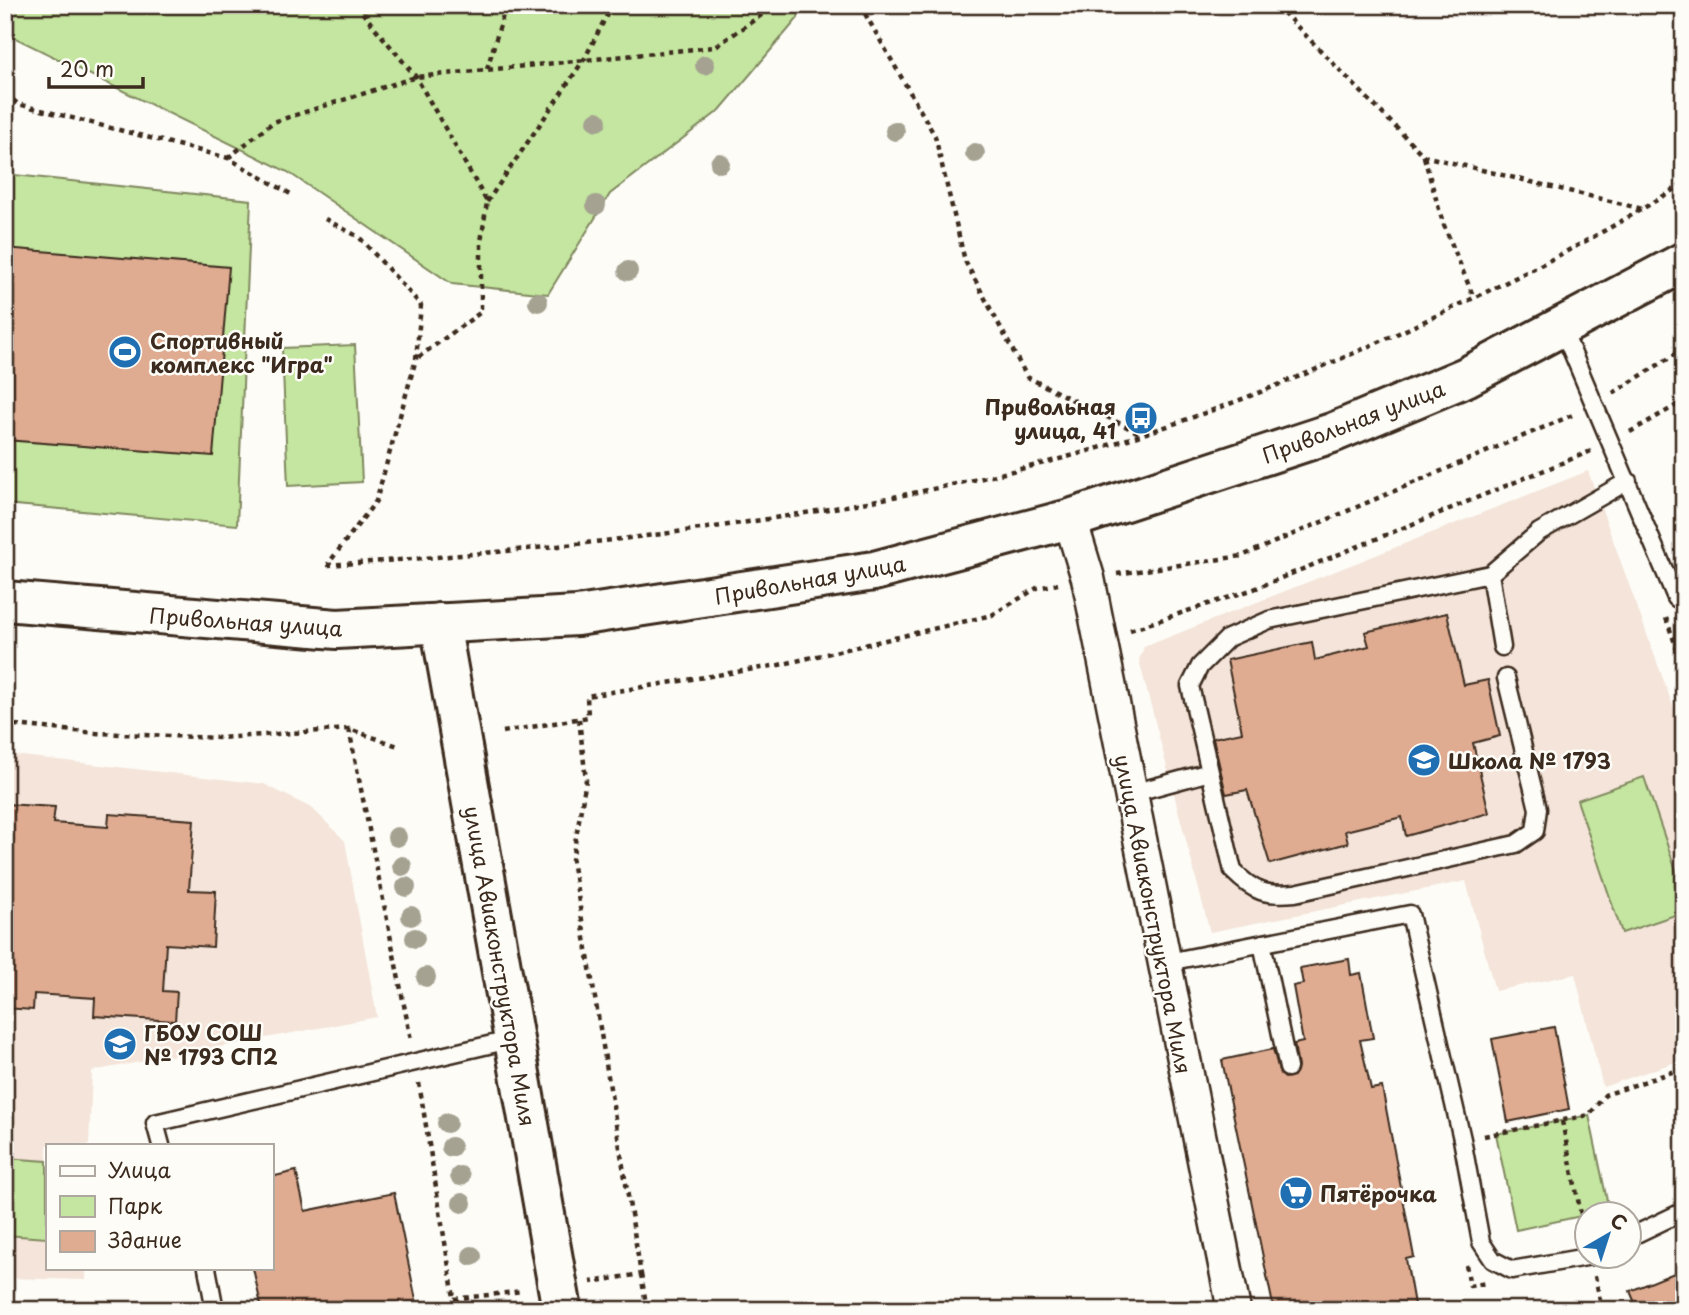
<svg xmlns="http://www.w3.org/2000/svg" width="1689" height="1315" font-family="'Playpen Sans',sans-serif">
  <style>
    .built { fill: #f4e4d9 }
    .green { fill: #c4e6a0; stroke: #80885f; stroke-width: 2 }
    .building { fill: #dfac92; stroke: #3b2a1e; stroke-width: 2 }
    .lines { fill: none; stroke-linecap: round; stroke-linejoin: round }
    .service-casing { stroke: #3b2a1e; stroke-width: 21 }
    .minor-casing { stroke: #3b2a1e; stroke-width: 37 }
    .tertiary-casing { stroke: #3b2a1e; stroke-width: 44 }
    .secondary-casing { stroke: #3b2a1e; stroke-width: 44 }
    .path { stroke: #3b2a1e; stroke-width: 4.5; stroke-dasharray: 5 5; stroke-linecap: butt }
    .service { stroke: #fdfcf7; stroke-width: 16 }
    .minor { stroke: #fdfcf7; stroke-width: 32 }
    .tertiary { stroke: #fdfcf7; stroke-width: 38 }
    .secondary { stroke: #fdfcf7; stroke-width: 38 }
    .tree { fill: #a5a291 }
    .labels { text-anchor: middle; dominant-baseline: central; stroke-width: 5; stroke-linejoin: round; paint-order: stroke }
    .poi-label { font-size: 21px; font-weight: bold; fill: #3b2a1e; stroke: #fdfcf7; text-anchor: start }
    .street-label { font-size: 21px; fill: #3b2a1e; stroke: #fdfcf7 }
  </style>
  <rect width="100%" height="100%" fill="#fdfcf7"/>
  <filter id="ink" filterUnits="userSpaceOnUse"><feTurbulence type="fractalNoise" baseFrequency=".0143" numOctaves="2"/><feDisplacementMap in="SourceGraphic" scale="14" xChannelSelector="R" yChannelSelector="G"/><feConvolveMatrix kernelMatrix="1 2 1 2 8 2 1 2 1" color-interpolation-filters="sRGB"/></filter>
  <g filter="url(#ink)">
    <!-- built -->
    <path class="built" d="M1588,471l96,266v322l-81,28 -28,-113 -80,17 -29,-110 -256,51 -71,-272 5,-13z
      M5,754l259,30 49,25 32,32 32,176 -285,54 -3,74h-42v123h39v12l-81,-2z"/>
    <!-- green -->
    <path class="green" d="M5,5h796l-3,13 -78,92 -110,84 -62,100 -96,-10 -164,-112 -283,-139z
      M5,174l246,26 -14,325 -232,-21z
      M355,345l7,137 -74,4 -6,-138z
      M1644,777l40,117v18l-62,21 -45,-133z
      M1589,1115l20,95 -93,20 -20,-96z
      M5,1158l42,3v77l-42,-3z"/>
    <!-- building -->
    <path class="building" d="M5,248l224,19 -16,189 -208,-16z
      M1447,613l17,72 24,-5 12,56 -27,7 16,70 -83,23 -4,-19 -57,14 3,12 -78,21 -23,-74 -21,4 -13,-56 29,-6 -15,-72 85,-18 3,18 54,-14 -4,-14z
      M5,804l50,3 -2,16 55,4 1,-13 85,6 -5,70 27,1 -3,56 -47,-3 -3,47 14,1 -2,29 -81,-5 1,-18 -61,-4 -1,16 -28,-2z
      M1349,959l2,16 10,-2 12,65 -13,2 11,49 11,-2 32,170 -8,2 9,51h-141l-52,-250 51,-11 7,25 5,4 9,-2 4,-9 -4,-23 9,-2 -10,-56 10,-2 -3,-16z
      M1554,1027l15,82 -61,13 -16,-83z
      M296,1171l9,40 89,-18 24,117h-156l-9,-42h18v-91z
      M1684,1269v41h-46l-8,-19z"/>
    <g class="lines">
      <defs>
        <path id="service" d="M1562,328l114,270 8,-2
          M1490,574l12,73
          M1506,678l32,131 -3,22 -19,13 -221,49c-30,3 -41,-1 -62,-22l-43,-185 10,-20 28,-28 41,-18 221,-46 49,-42 89,-51
          M1129,794l81,-22
          M1262,943l26,125
          M1163,963l247,-49 52,225 19,103 12,18 19,10 80,-14
          M161,1145l-6,-22 359,-84
          M1630,1237l54,-26
          M207,1268l8,42"/>
        <path id="minor" d="M1070,519l18,59 146,732"/>
        <path id="tertiary" d="M440,623l122,687"/>
        <path id="secondary" d="M5,601l332,28 240,-13 297,-45 196,-52 262,-86 134,-56 218,-115"/>
      </defs>
      <!-- service casing -->
      <use href="#service" class="service-casing"/>
      <!-- minor casing -->
      <use href="#minor" class="minor-casing"/>
      <!-- tertiary casing -->
      <use href="#tertiary" class="tertiary-casing"/>
      <!-- secondary casing -->
      <use href="#secondary" class="secondary-casing"/>
      <!-- path -->
      <path class="path" d="M356,5l60,72 71,125 -6,40v70l-65,47
        M860,5l75,131 30,125 62,116 114,57
        M1276,5l148,151 219,53
        M487,69l19,-64
        M5,94l13,10 210,54 66,38
        M1424,157l19,66 31,75
        M228,158l45,-36 143,-45 299,-30 61,-42
        M487,202l98,-144 27,-53
        M325,219l34,18 62,68 -5,54 -40,142 -48,63
        M1613,393l71,-44
        M1630,432l54,-31
        M327,565c245,-16 491,-43 729,-105 123,-33 241,-80 356,-133 93,-43 185,-88 272,-144
        M1117,574l125,-18 333,-142
        M1666,618l18,51
        M1130,630l124,-41 337,-138
        M579,719l7,61 -14,80 69,414 -50,8
        M5,724l91,9 124,5 129,-9 49,17
        M349,729l62,311
        M503,732l85,-15 -1,-21 192,-31 213,-50 45,-27 21,-4
        M419,1083l37,227
        M1562,1121l23,113
        M1484,1136l105,-21 16,-20 79,-27
        M1466,1265l4,21 16,-3
        M641,1274l6,36
        M1595,1276l7,34
        M454,1299l69,-8"/>
      <!-- service -->
      <use href="#service" class="service"/>
      <!-- minor -->
      <use href="#minor" class="minor"/>
      <!-- tertiary -->
      <use href="#tertiary" class="tertiary"/>
      <!-- secondary -->
      <use href="#secondary" class="secondary"/>
    </g>
    <!-- trees -->
    <g class="tree">
      <circle cx="705" cy="65" r="10"/>
      <circle cx="597" cy="121" r="10"/>
      <circle cx="895" cy="131" r="10"/>
      <circle cx="975" cy="153" r="10"/>
      <circle cx="720" cy="163" r="10"/>
      <circle cx="596" cy="205" r="10"/>
      <circle cx="628" cy="271" r="10"/>
      <circle cx="538" cy="302" r="10"/>
      <circle cx="397" cy="837" r="10"/>
      <circle cx="402" cy="866" r="10"/>
      <circle cx="406" cy="887" r="10"/>
      <circle cx="411" cy="916" r="10"/>
      <circle cx="415" cy="938" r="10"/>
      <circle cx="426" cy="977" r="10"/>
      <circle cx="447" cy="1123" r="10"/>
      <circle cx="451" cy="1147" r="10"/>
      <circle cx="460" cy="1176" r="10"/>
      <circle cx="462" cy="1203" r="10"/>
      <circle cx="472" cy="1256" r="10"/>
    </g>
  </g>
  <!-- icons -->
  <defs>
    <symbol id="stadium-disc" viewBox="-11 -11 22 22"><circle r="9.5" fill="#1f6fb2" stroke="#fdfcf7"/><path d="M0-5a6.5 5 0 1 0 0 10a6.5 5 0 1 0 0-10ZM-3.5-1.8h7v3.6h-7Z" fill="#fff"/></symbol>
    <symbol id="bus-disc" viewBox="-11 -11 22 22"><circle r="9.5" fill="#1f6fb2" stroke="#fdfcf7"/><path d="M-5-6H5V4H4V6H2V4H-2V6H-4V4H-5ZM-3.5-4V0h7V-4ZM-3.5 1.2v1.5H-2V1.2ZM2 1.2v1.5H3.5V1.2Z" fill="#fff"/></symbol>
    <symbol id="school-disc" viewBox="-11 -11 22 22"><circle r="9.5" fill="#1f6fb2" stroke="#fdfcf7"/><path d="M0-5L7-2L0 1L-7-2ZM-4 1L0 2.5L4 1V4Q0 6-4 4Z" fill="#fff"/></symbol>
    <symbol id="supermarket-disc" viewBox="-11 -11 22 22"><circle r="9.5" fill="#1f6fb2" stroke="#fdfcf7"/><path d="M-6-5.5h2.5l.6 2H6L4.5 2H-2.5L-4.4-4H-6ZM-1.5 3.2a1.3 1.3 0 1 0 .1 0ZM3 3.2a1.3 1.3 0 1 0 .1 0Z" fill="#fff"/></symbol>
  </defs>
  <g fill-rule="evenodd">
    <use href="#stadium-disc" x="106" y="333" width="38" height="38"/>
    <use href="#bus-disc" x="1122" y="399" width="38" height="38"/>
    <use href="#school-disc" x="1405" y="741" width="38" height="38"/>
    <use href="#school-disc" x="101" y="1025" width="38" height="38"/>
    <use href="#supermarket-disc" x="1277" y="1174" width="38" height="38"/>
  </g>
  <g class="labels">
    <!-- poi labels -->
    <g class="poi-label">
      <text x="150" y="340">Спортивный<tspan x="150" dy="24">комплекс "Игра"</tspan></text>
      <text x="1116" y="406" text-anchor="end">Привольная<tspan x="1116" dy="24">улица, 41</tspan></text>
      <text x="1448" y="760">Школа № 1793</text>
      <text x="144" y="1032">ГБОУ СОШ<tspan x="144" dy="24">№ 1793 СП2</tspan></text>
      <text x="1320" y="1193">Пятёрочка</text>
    </g>
    <!-- street labels -->
    <g class="street-label">
      <text transform="translate(1353 421) rotate(-21)">Привольная улица</text>
      <text transform="translate(810 579) rotate(-10)">Привольная улица</text>
      <text transform="translate(246 621) rotate(4)">Привольная улица</text>
      <text transform="translate(1154 914) rotate(79)">улица Авиаконструктора Миля</text>
      <text transform="translate(501 966) rotate(80)">улица Авиаконструктора Миля</text>
    </g>
  </g>
  <!-- margin -->
  <rect width="1689" height="1315" fill="none" stroke="#fdfcf7" stroke-width="28"/>
  <rect x="14" y="14" width="1661" height="1287" fill="none" stroke="#3b2a1e" stroke-width="2.5" filter="url(#ink)"/>
  <!-- legend -->
  <rect x="46" y="1144" width="228" height="126" fill="#fdfcf7" stroke="#afa8a0" stroke-width="2"/>
  <rect x="60" y="1166" width="35" height="10" fill="#fdfcf7" stroke="#afa8a0" stroke-width="2"/>
  <text x="108" y="1178" font-size="21" fill="#3b2a1e">Улица</text>
  <rect x="60" y="1196" width="35" height="21" fill="#c4e6a0" stroke="#afa8a0" stroke-width="2"/>
  <text x="108" y="1214" font-size="21" fill="#3b2a1e">Парк</text>
  <rect x="60" y="1231" width="35" height="21" fill="#dfac92" stroke="#afa8a0" stroke-width="2"/>
  <text x="108" y="1248" font-size="21" fill="#3b2a1e">Здание</text>
  <!-- north arrow -->
  <g transform="translate(1608 1235) rotate(39)"><circle r="33" fill="#fdfcf7" stroke="#afa8a0" stroke-width="2"/>
  <path d="M0-5L12 26L0 18L-12 26Z" fill="#1f6fb2"/>
  <text y="-10" font-size="19" font-weight="bold" text-anchor="middle" fill="#3b2a1e">С</text>
  </g>
  <!-- scale -->
  <path d="M49 77v10h94v-10" fill="none" stroke="#3b2a1e" stroke-width="3.5"/>
  <text x="60" y="77" font-size="21" fill="#3b2a1e" stroke="#fdfcf7" stroke-width="5" paint-order="stroke">20 m</text>
</svg>
